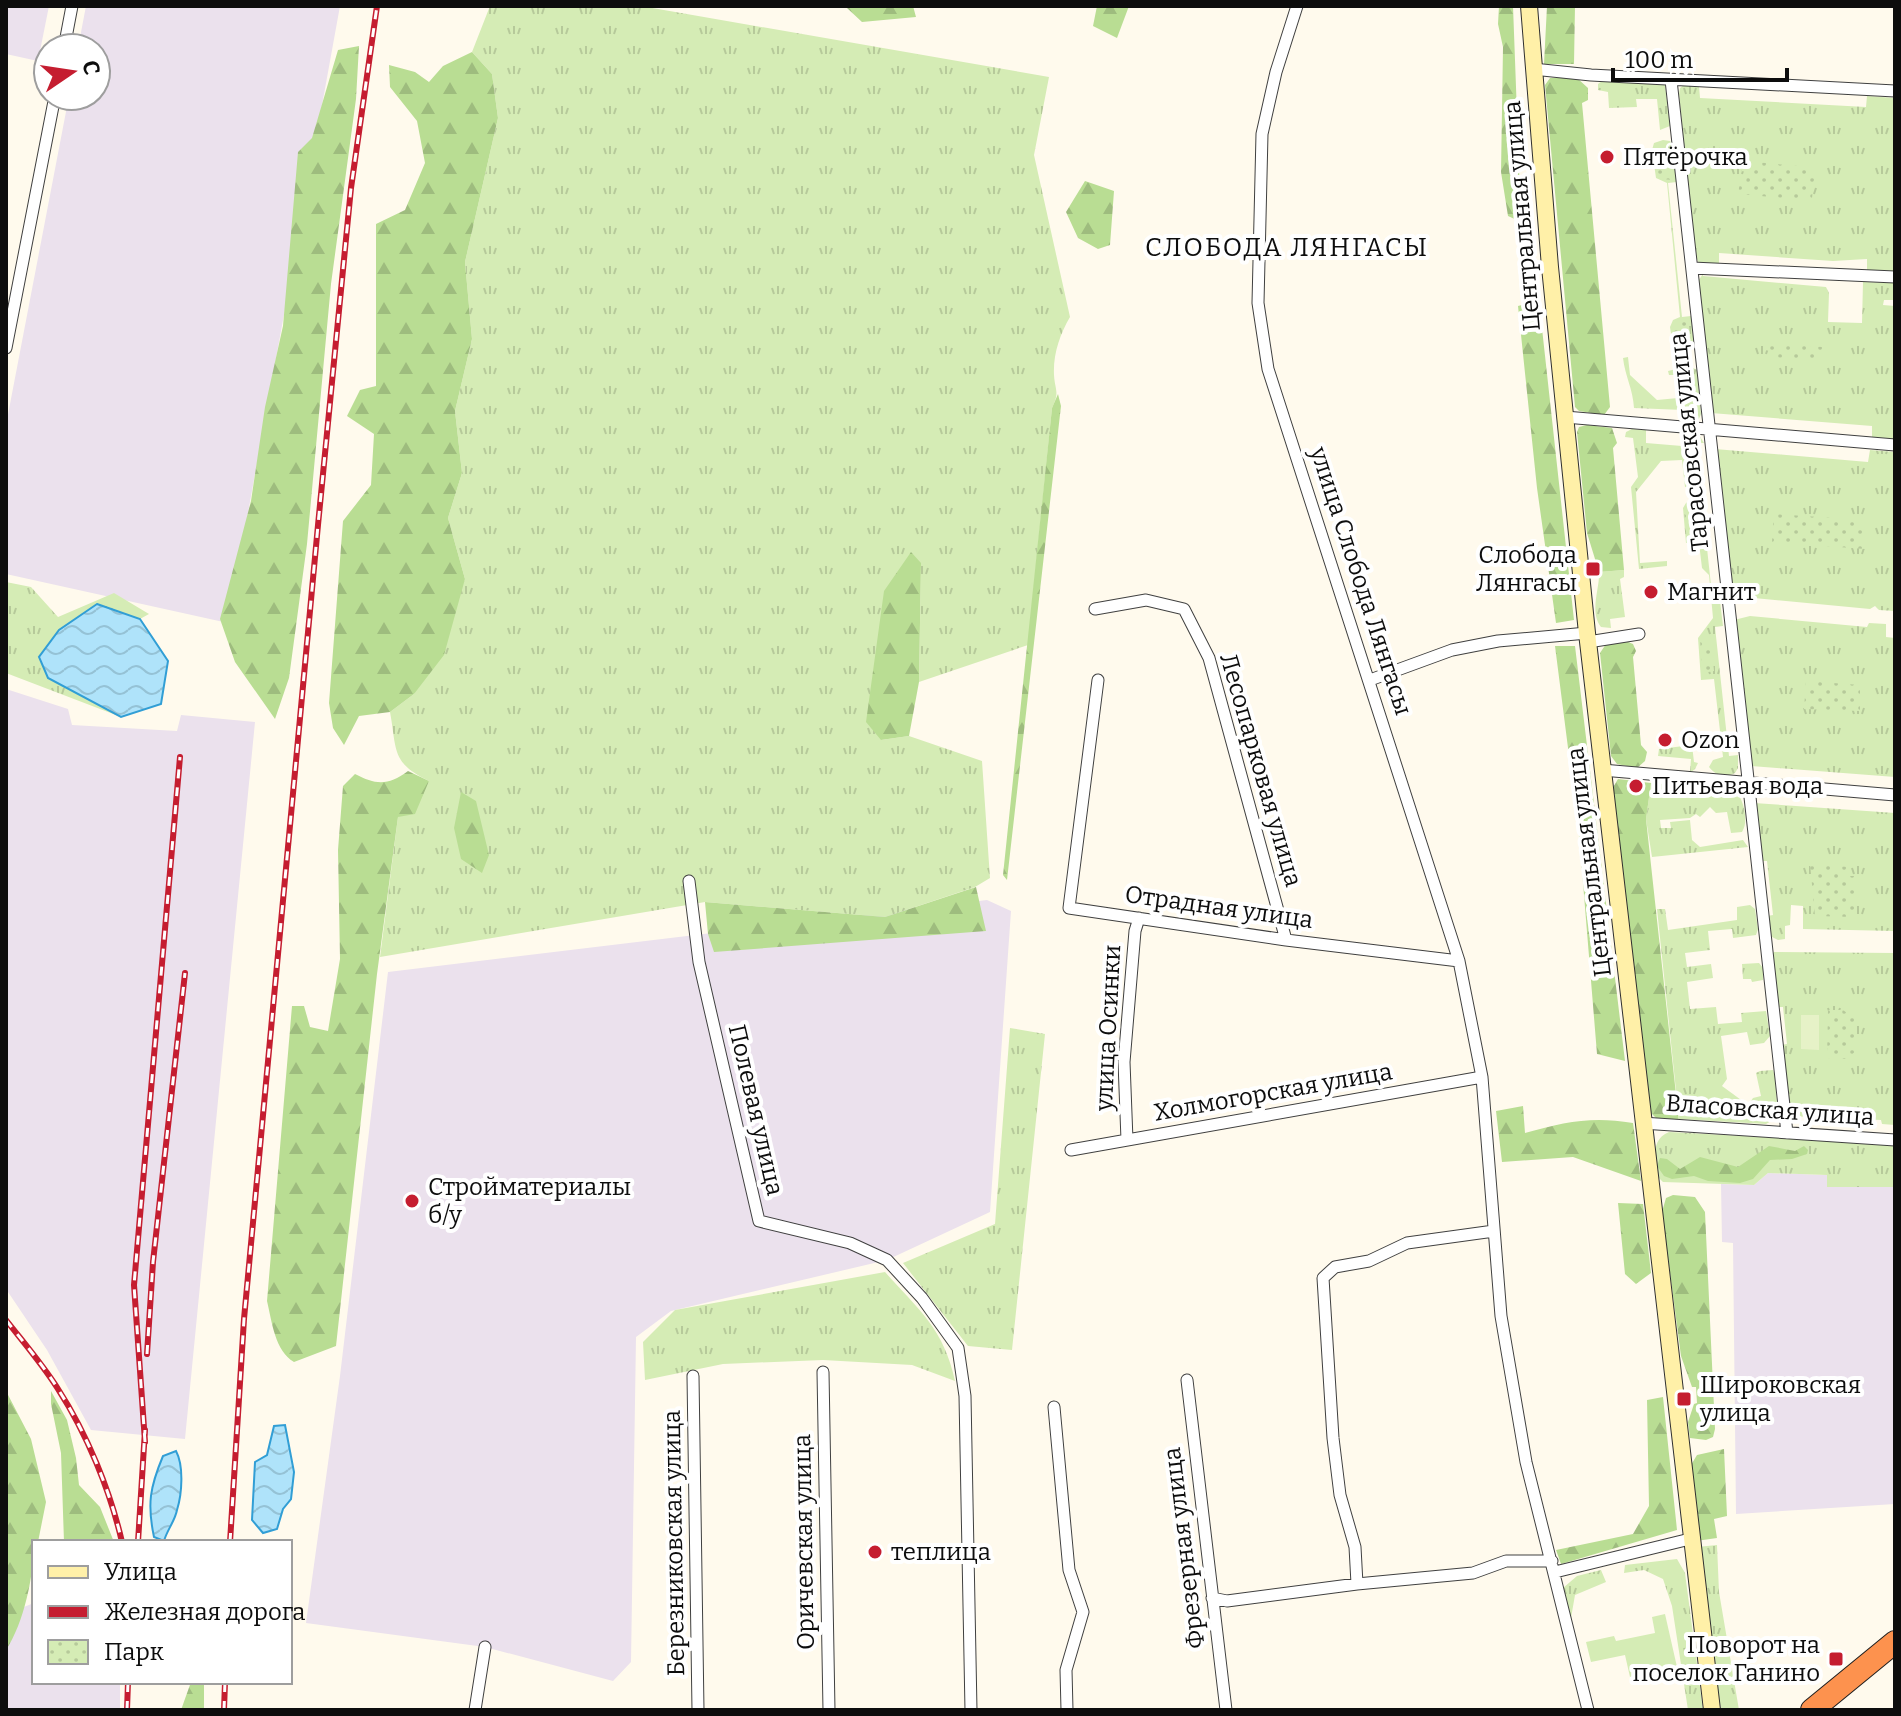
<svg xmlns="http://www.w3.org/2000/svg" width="1901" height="1716" font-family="Bitter,serif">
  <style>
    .industrial { fill: #ebe1ed }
    .grass { fill: url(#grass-tufts) }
    .forest { fill: url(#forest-firs) }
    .park { fill: url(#park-dots) }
    .garden { fill: #d5ecb5 }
    .pitch { fill: #e6f2c7 }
    .water { fill: url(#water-waves); stroke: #319ed5; stroke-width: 2 }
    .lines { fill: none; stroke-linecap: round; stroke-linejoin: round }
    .street-casing { stroke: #404040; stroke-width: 13 }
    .secondary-casing { stroke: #2f2f2f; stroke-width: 18 }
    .highway-casing { stroke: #1e1e1e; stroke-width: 24 }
    .street { stroke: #fff; stroke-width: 11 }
    .secondary { stroke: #fff0a8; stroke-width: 16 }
    .highway { stroke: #fd924e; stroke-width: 22 }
    .rail-casing { stroke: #c51d30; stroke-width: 6 }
    .rail { stroke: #fff; stroke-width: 3; stroke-dasharray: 9; stroke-linecap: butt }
    .poi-dot { fill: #c51d30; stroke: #fff; stroke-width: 3 }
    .labels { text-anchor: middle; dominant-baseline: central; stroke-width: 8; stroke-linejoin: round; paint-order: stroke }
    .poi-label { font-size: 24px; fill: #0d0d0d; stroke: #fff; text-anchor: start }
    .street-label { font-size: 24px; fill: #0d0d0d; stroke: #fff }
    .neighbourhood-label { font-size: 26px; letter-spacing: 2px; fill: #0d0d0d; stroke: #fff }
  </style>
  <defs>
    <pattern id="grass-tufts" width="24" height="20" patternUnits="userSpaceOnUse" patternTransform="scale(2)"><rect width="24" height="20" fill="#d5ecb5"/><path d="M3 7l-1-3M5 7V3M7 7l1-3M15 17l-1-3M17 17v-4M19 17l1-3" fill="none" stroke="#b6c99a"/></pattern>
    <pattern id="forest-firs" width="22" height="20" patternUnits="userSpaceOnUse" patternTransform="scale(2)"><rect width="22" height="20" fill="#b9dd93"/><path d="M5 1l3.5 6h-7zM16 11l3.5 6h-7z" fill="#9ebc7e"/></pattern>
    <pattern id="park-dots" width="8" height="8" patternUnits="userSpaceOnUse" patternTransform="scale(2)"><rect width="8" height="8" fill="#d5ecb5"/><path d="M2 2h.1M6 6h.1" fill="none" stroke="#b6c99a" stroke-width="1.8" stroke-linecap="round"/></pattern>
    <pattern id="water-waves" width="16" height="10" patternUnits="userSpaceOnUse" patternTransform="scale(2)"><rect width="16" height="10" fill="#afe3fa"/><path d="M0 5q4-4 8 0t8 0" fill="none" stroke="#95c2d5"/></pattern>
  </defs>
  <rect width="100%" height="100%" fill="#fffaed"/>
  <!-- industrial -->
  <path class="industrial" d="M6,6h43l-11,55 -32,-7z
    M86,6h254l-112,617 -222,-49v-149l63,-329h27v-48h-18z
    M6,689l62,20 4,16 105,6 4,-16 74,7 -70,717 -94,-9 -44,-80 -41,-61z
    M987,900l24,11 -21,301 -103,48 -216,51 -35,26 -5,325 -18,19 -128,-34 -179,-24 34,-247 48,-404z
    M1768,1173l59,2 1,12h67v317l-159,10 -3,-271 -11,-1 -1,-58 33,1z
    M34,1603v79h86v28h-114v-96z"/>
  <!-- grass -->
  <path class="grass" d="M490,6h151l408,71 -15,78 36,162c-10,17 -17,37 -16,58 1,16 6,16 -2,33l-24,237 -109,37 2,-118 -40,176 28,-4 73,25 8,117 -15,9 -90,30 -180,-15 -325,55 18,-140 31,-36c-38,-18 -32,-31 -39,-69l24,-18 51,-115 -17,-61 14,-45 -7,-62 17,-72 -7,-77 33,-144 -6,-44 -20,-22z
    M1603,80l62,5 5,41 -10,4 -3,-31h-21l1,8 -28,1 -1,-16 -10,-2v-6z
    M1684,85l15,1 1,12 166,9 1,-11 28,2v173l-28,-1v-11l-34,2 -114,-8v13l-19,-1 -5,-10 -16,-161 1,-6z
    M1663,140l7,1 3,5 4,36 -9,1 14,134 9,-1 3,30 -5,7 -9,2 -7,-7 -3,-21 3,-7 7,-3 -13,-134 -11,-5 -4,-28 2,-7z
    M1703,274v2l123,11 3,6 -1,29 34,1 1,-41 32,1v17h-11l-1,5 12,1v135l-23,-2v-13l-161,-13 -13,-132z
    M1628,357l2,18 27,25 21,-2 -3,-23h-6l-1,-4 21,-5 8,4 4,44 -3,7 -14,1 -1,-12 -49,-2c-1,-19 -9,-32 -11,-50z
    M1632,429l14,1v13l36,3 1,-13 16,2 5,8h-12l4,39 -2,4 -9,1 -3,-27 -21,1 -25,31 4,71 27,-2v5l-28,3 -8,-82 7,-10 -5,-39 -8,-1 1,-5z
    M1715,449l153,13 2,-12 25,2v159l-16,-1 -4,-4 -5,3 -137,-13z
    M1693,499l9,3 9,83 7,-1 5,42 -8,1 14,129 9,-1v13l-3,5c-10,5 -19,3 -26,-6l4,-7 10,-3 -9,-78 -13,1 -3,-42 15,-20 -4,-43 -7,-7 -3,-25h-13l-3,-35 3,-5z
    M1624,570v7l-4,2 5,38 -15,2 1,9 -10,-1c-12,-15 -1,-39 -2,-55z
    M6,582l25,5 27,30 56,-24 35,21 -9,5 -43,-15 -49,74 73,39 -115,-44z
    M1750,616l117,11 2,-4 17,1v13l9,1v139l-144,-11 -17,-146z
    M1692,745l2,17 4,1 -3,6 -5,4 1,-14 -33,-3 1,-7z
    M1651,783l85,8c8,10 13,30 6,41l-11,1 -4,-21 -11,1 -6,-6 -10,10 -4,-3 -6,4 -30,2 1,8h10l-1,-6 20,-2 2,20 8,7 43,-7 5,7 -96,10 -6,-38z
    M1754,803l141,10v118l-92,-2v-23l-12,-1 -1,20 -5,1v13l-7,1 -8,-4 -3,-20 6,-1 -6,-54h-6z
    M1750,905l5,4 3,20 -2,6 -23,3 -1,-9 -24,2 2,19 -25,3 2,14 24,-3 2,14 -26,4 3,27 26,-2 2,17 24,-2 -1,-9 25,-2 4,25 -6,7 -14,2 -3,-13 -26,4 6,43 -5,7 26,19 5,-7 8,-2 -5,-23 4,-2 13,-1 2,6 3,41 -12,7 -87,-5 -22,-210h8l3,21 69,-10v-13z
    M1774,952l121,1v172l-13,-1 -1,-4 -91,-4 -9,-71 6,-1 -4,-37h-6l-5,-52z
    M1759,963l4,5v12l-11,2 -1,-3h-8l-1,-15z
    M1010,1028l35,6 -33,316 -44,-4 -65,-83 92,-39z
    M1669,1132l226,12v43h-68v-12l-59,-2 -14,12 -91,-3 -7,-7c-1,-17 -5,-36 13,-43z
    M885,1272c34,38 59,57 70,109l-43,-16 -89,-5 -100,4 -78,16 -2,-38 32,-32z
    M1717,1545l2,47 20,118h-18l-24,-163z
    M1677,1559l8,14 18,137h-15l-16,-104 -9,-27 -19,-9 -20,3 1,-8z
    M1601,1570l5,12 -31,13 -4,23 -8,-30 14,-12z"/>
  <!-- forest -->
  <path class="forest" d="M847,6h66l3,11 -54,5 -15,-14z
    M1097,6h32l-12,32 -24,-12z
    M1499,6h14l8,216 -13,-6 -7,-44 2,-125 -5,-23z
    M1547,6h28l-1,58h-30z
    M359,46l-3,53 -25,185 -24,260 -18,134 -14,41 -40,-57 -15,-43 31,-118 14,-94 18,-81 15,-174 14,-14 26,-88z
    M472,52l20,22 6,44 -33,144 7,77 -17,72 7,62 -14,45 17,61 -21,76 -30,39 -24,18 -31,4 -15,29 -11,-17 -4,-25 14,-182 28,-36 3,-51 -27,-18 13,-26 16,-4v-162l29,-14 20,-47 -8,-42 -27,-34 -1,-22 26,7 14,10 14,-16z
    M1550,78h27l11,10v12l-6,3 28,304 -6,8 -25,-4 -4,-4 -30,-322z
    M1085,181l29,10 -4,54 -12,4 -20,-11 -12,-26z
    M1539,301l35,319 -18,3 -19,-135 -19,-182z
    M1058,394l3,12 -54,474 -4,-5 49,-467z
    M1587,425l25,3 5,15 -4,5 11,122 -25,2 -12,-39 -10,-101 2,-5z
    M911,552l10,11 -2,119 -10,54 -28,4 -15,-18 18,-131z
    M1628,642l5,2 3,7 -3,6 8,88 6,7 -2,9 -8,7 -20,-4 -6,-8 -11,-103 6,-9z
    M1555,646h20l50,415 -28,-7 -18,-220z
    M408,771l21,10 -14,33 -17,3 -21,157 -41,372 -42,16c-19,-11 -22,-40 -27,-61l25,-295h12l6,21 18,4 12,-72 -2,-109 5,-64 12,-12c21,11 33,12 53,-3z
    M1618,779l33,4 -5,36 33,303 -21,-2 -8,-8 -38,-323z
    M461,792l15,9 13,54 -7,18 -21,-14 -7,-31z
    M976,887l10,44 -272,21 -6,-18 -3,-32 180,15z
    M1523,1106l2,27c40,-11 66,-17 108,-10l8,58 -68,-24 -71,5 -6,-51z
    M1769,1146l26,5 9,-5 4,4 -1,4 -15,5 -22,1 -17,19 -13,4 -32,-2 -14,-5 -22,3 -8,-3 -7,-10 3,-8 7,1 13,10 20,-12 38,10z
    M1673,1195l22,2 10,15 10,217 -2,8 -7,3 -16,-2 -2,-16 6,-18 3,-1 -1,-16h-4l-11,-31 -19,-144 4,-14z
    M1618,1203l25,1 8,69 -15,11 -11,-10z
    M6,1391l25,48 15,63 -8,40h-4c0,33 -10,81 -28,108z
    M51,1391l16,29 9,38 3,27 21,22 14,35h-50l-3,-89 -10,-49z
    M1663,1397l14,133 -116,34 -5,-14 77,-16 16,-28 -2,-106z
    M1724,1449l3,67 -13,3 3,19 -21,3 -5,-76 6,-10z
    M191,1682h13v28h-23z"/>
  <!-- park -->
  <path class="park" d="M1664,142l7,4 4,34 -14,-1c-7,-7 -9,-27 -5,-35z
    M1742,161l68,6v2l5,1 -3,28 -5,-1 -1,3 -68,-6 2,-12h6l1,-10 -6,-1z
    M1688,318l4,31 -12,4c-9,-6 -10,-24 -4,-32z
    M1765,342l57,5v7h-4v6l-48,-3v-6l-5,-1z
    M1688,502l9,1 3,5 3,33 -16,1 -3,-32z
    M1774,514l90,6 1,29 -93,-7z
    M1711,639l3,32 -11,2 -3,-33z
    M1806,681l54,4v26l-56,-2z
    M1810,864l40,3v9h5v41l-40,-1z
    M1828,1010h15l12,9v33l-8,7 -20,-1z"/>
  <!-- garden -->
  <path class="garden" d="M1665,1614l12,53 -47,10 -5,-22 -34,7 -5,-20 28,-6 2,5 39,-8 -3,-16z"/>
  <!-- pitch -->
  <path class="pitch" d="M1801,1015h18v35l-18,-1z"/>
  <!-- water -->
  <path class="water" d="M97,604l43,15 28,42 -7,43 -40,13 -73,-39 -9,-21 20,-27z
    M285,1425l9,47 -3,27 -8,10 -6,20 -14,4 -11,-13 3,-58 12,-7 7,-29z
    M176,1451c8,15 6,43 1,59 -2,11 -10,20 -13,31l-10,-4c-7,-33 -4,-50 9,-81z"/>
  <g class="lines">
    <defs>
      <path id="street" d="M1297,6l-21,66 -14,62 -4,169 10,66 191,592 23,116 19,239 25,146 62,248
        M64,48l8,-42
        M1533,69l58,6 304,16
        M1671,80l116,1053
        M1692,268l203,9
        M6,348l49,-252
        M1565,417l330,28
        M1095,609l51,-9 38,9 25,49 77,282
        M1588,642l51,-8
        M1098,680l-29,228 217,32 173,21
        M1370,680l82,-30 46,-9 89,-8
        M1602,770l293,25
        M689,881l10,81 60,259 91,22 37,17 35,38 36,50 7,48 6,314
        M1642,1123l253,17
        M1127,1140l-3,-78 11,-131 4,-13
        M1071,1150l411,-73
        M823,1372l6,338
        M693,1376l5,334
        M1187,1380l39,330
        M1054,1407l15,163 14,42 -17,58 1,40
        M1555,1572l135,-33
        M1357,1584l-2,-37 -15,-52 -7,-57 -10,-160 12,-11 34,-6 38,-18 87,-12
        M1212,1598l15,3 130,-17 116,-11 33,-12h46
        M475,1710l10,-63"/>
      <path id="secondary" d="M1529,6l21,261 37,366 125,1077"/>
      <path id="highway" d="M1812,1710l83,-68"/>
    </defs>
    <!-- street casing -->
    <use href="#street" class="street-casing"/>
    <!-- secondary casing -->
    <use href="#secondary" class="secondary-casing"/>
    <!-- highway casing -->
    <use href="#highway" class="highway-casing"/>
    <!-- street -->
    <use href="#street" class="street"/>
    <!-- secondary -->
    <use href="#secondary" class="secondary"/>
    <!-- highway -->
    <use href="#highway" class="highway"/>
    <defs>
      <path id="rail" d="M6,1320c18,23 37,45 52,69 29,45 52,101 64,153
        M147,1354l6,-92 32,-289
        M145,1442l-11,-157 46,-528
        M138,1542l7,-112
        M230,1542l14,-223 74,-794 33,-337 26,-182
        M127,1710l1,-28
        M224,1710l1,-28"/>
    </defs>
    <!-- rail casing -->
    <use href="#rail" class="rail-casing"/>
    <!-- rail -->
    <use href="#rail" class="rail"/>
  </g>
  <!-- markers -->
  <g class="poi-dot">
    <circle cx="1607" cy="157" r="8"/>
    <rect x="1585" y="561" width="16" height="16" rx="4"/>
    <circle cx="1651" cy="592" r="8"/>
    <circle cx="1665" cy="740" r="8"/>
    <circle cx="1636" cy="786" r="8"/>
    <circle cx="412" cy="1201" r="8"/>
    <rect x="1676" y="1391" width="16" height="16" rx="4"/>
    <circle cx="875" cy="1552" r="8"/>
    <rect x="1828" y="1651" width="16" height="16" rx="4"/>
  </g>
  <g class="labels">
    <!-- poi labels -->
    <g class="poi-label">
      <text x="1623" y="157">Пятёрочка</text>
      <text x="1577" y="555" text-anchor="end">Слобода<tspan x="1577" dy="28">Лянгасы</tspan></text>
      <text x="1667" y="592">Магнит</text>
      <text x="1681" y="740">Ozon</text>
      <text x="1652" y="786">Питьевая вода</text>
      <text x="428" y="1187">Стройматериалы<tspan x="428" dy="28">б/у</tspan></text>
      <text x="1700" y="1385">Широковская<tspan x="1700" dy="28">улица</tspan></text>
      <text x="891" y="1552">теплица</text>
      <text x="1820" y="1645" text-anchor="end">Поворот на<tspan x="1820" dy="28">поселок Ганино</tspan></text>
    </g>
    <!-- street labels -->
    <g class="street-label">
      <text transform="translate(1522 216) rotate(-95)">Центральная улица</text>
      <text transform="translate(1689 442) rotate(-96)">Тарасовская улица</text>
      <text transform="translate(1361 581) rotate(72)">улица Слобода Лянгасы</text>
      <text transform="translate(1261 770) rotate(74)">Лесопарковая улица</text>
      <text transform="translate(1589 862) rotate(-97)">Центральная улица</text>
      <text transform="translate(1219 907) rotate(8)">Отрадная улица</text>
      <text transform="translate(1108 1028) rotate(-87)">улица Осинки</text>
      <text transform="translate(1273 1092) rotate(-10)">Холмогорская улица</text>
      <text transform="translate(756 1110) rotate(77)">Полевая улица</text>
      <text transform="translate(1770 1110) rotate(4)">Власовская улица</text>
      <text transform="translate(804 1542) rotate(-91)">Оричевская улица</text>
      <text transform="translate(674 1543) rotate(-91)">Березниковская улица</text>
      <text transform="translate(1184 1548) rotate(-97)">Фрезерная улица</text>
    </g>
    <!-- neighbourhood labels -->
    <g class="neighbourhood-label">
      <text x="1287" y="247">СЛОБОДА ЛЯНГАСЫ</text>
    </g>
  </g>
  <!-- border -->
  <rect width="1901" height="1716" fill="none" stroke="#0d0d0d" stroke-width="16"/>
  <!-- legend -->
  <rect x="32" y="1540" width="260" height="144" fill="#ffffff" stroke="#9e9e9e" stroke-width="2"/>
  <rect x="48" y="1566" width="40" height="12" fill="#fff0a8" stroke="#9e9e9e" stroke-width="2"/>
  <text x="104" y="1580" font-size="24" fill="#0d0d0d">Улица</text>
  <rect x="48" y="1606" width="40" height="12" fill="#c51d30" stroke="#9e9e9e" stroke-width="2"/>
  <text x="104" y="1620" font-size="24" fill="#0d0d0d">Железная дорога</text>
  <rect x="48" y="1640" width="40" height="24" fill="url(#park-dots)" stroke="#9e9e9e" stroke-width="2"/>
  <text x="104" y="1660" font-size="24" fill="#0d0d0d">Парк</text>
  <!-- north arrow -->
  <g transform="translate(72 72) rotate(77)"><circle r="38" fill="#ffffff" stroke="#9e9e9e" stroke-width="2"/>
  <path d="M0-6L14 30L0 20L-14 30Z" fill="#c51d30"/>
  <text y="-12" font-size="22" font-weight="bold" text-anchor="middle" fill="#0d0d0d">С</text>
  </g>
  <!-- scale -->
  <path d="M1613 68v12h174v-12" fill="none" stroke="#0d0d0d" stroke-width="4"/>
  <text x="1625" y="68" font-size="24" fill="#0d0d0d" stroke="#ffffff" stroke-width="6" paint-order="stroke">100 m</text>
</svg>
